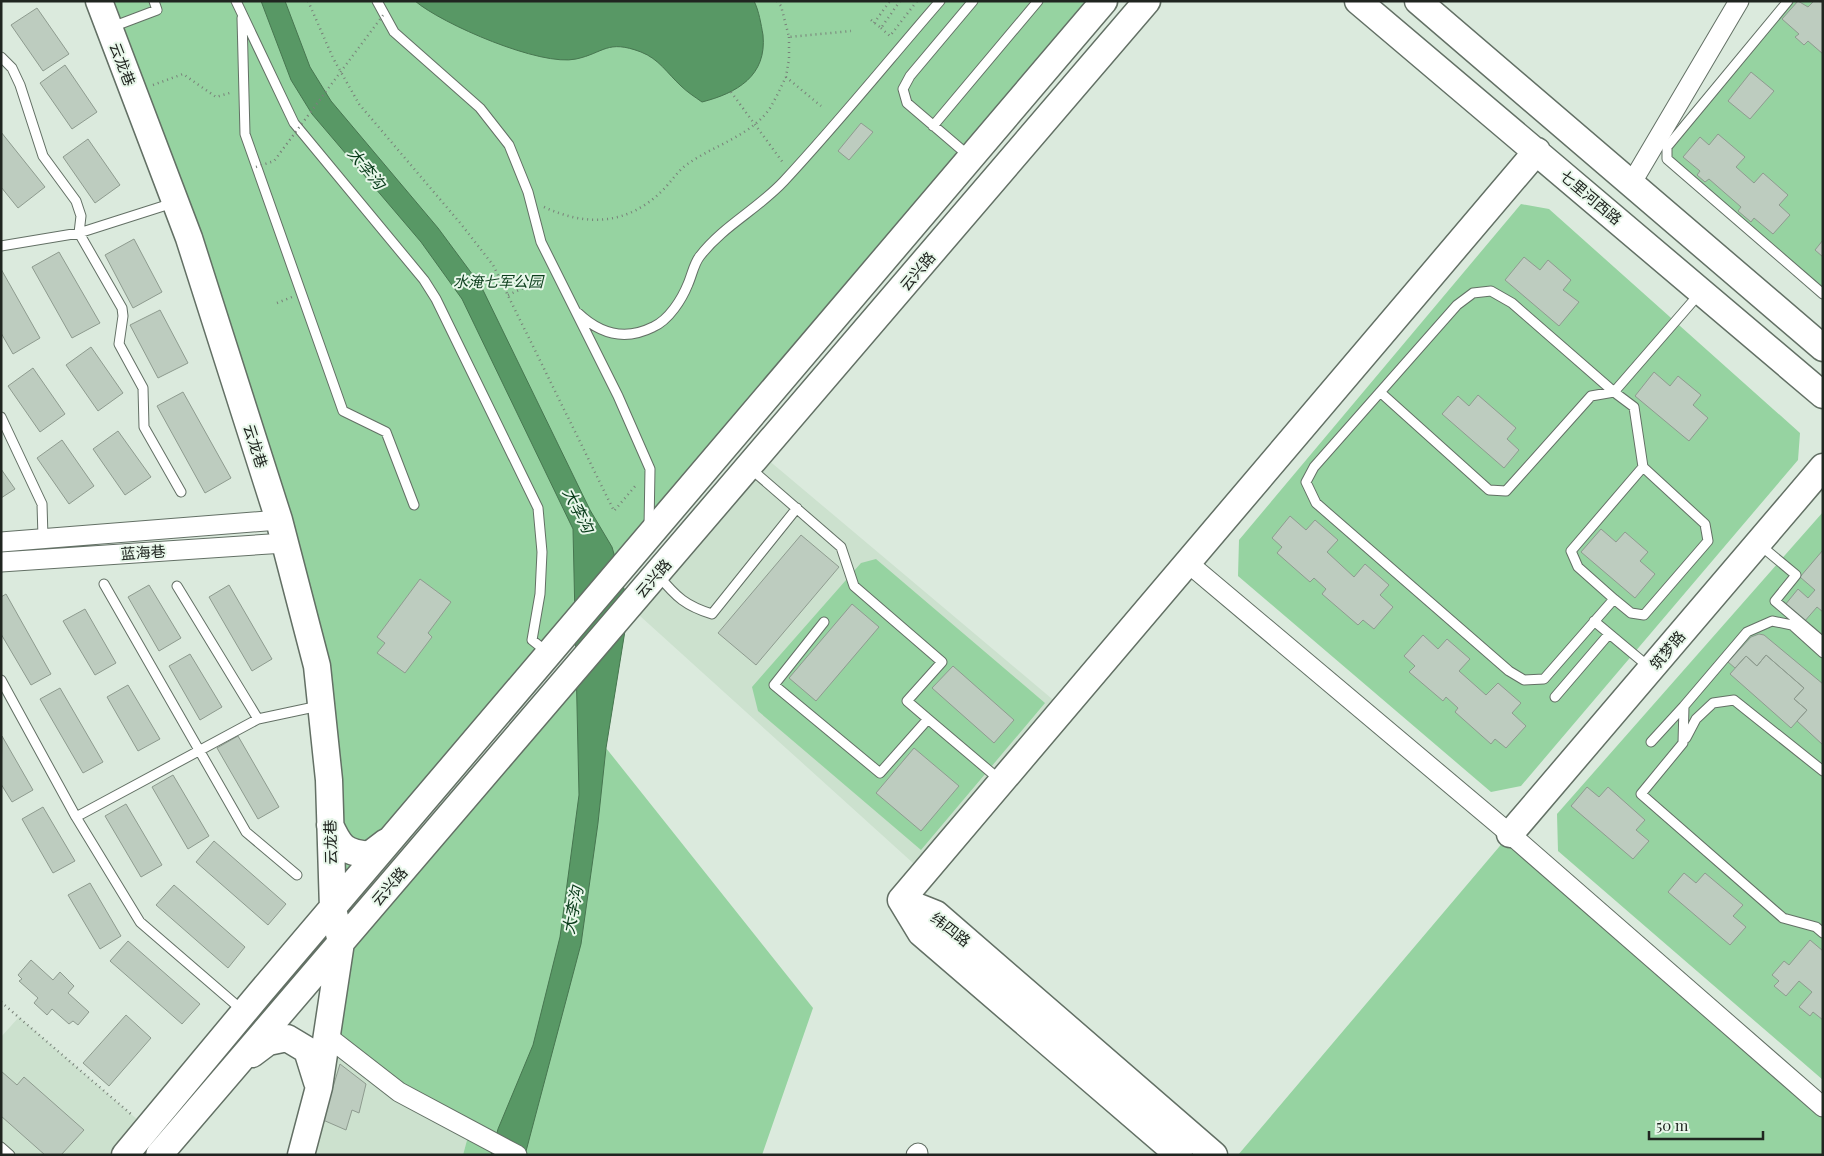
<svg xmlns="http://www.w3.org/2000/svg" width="1824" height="1156" font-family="'Playfair Display','Noto Sans SC',serif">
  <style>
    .built { fill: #cce1ce }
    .green { fill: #96d3a1 }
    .water { fill: #589865; stroke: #477650 }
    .building { fill: #bdccbf; stroke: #8e9b8f }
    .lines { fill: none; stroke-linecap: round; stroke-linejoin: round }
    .lane-casing { stroke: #637065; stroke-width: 11 }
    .street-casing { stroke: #637065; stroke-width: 21 }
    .secondary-casing { stroke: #637065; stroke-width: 29 }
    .path { stroke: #788179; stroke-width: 2.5; stroke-dasharray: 1 4; stroke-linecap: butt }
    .lane { stroke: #fff; stroke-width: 9 }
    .street { stroke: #fff; stroke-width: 19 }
    .secondary { stroke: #fff; stroke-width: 26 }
    .path-bridge { stroke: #788179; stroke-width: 2.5; stroke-dasharray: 1 4; stroke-linecap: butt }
    .labels { text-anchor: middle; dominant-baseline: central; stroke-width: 4; stroke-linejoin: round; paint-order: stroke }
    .street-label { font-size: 15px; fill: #202520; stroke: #e8f7ea }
    .park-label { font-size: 15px; font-style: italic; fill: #0a3c1a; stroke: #e8f7ea }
    .water-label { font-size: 16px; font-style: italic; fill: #073a18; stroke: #e8f7ea }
  </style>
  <rect width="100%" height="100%" fill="#dbeadd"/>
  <!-- built -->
  <path class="built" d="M760,453l304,256 -140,164 -295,-267z
    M19,1017l128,111 -22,27h-115l-9,-8v-110z
    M327,1036l143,93 -7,26h-162z"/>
  <!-- green -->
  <path class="green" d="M102,1h1002l-771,908 -16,-243z
    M1788,1h35v293l-156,-135v-11z
    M1521,204l28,5 251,224 -2,27 -277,326 -30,6 -253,-216 1,-36z
    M1823,512v568l-265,-229 -1,-37z
    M876,559l169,144 -124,147 -163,-139 -6,-24 109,-124z
    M629,606l-23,142 207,260 -51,147h-299l7,-26 -143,-93 14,-94z
    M1510,834l313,273v48h-585z"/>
  <!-- water -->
  <path class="water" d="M261,1h24l25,66 21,34 107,127 43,58 109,224 22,37 17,59 -23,142 -8,75 -17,121 -56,211h-34l7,-26 35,-84 27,-108 19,-142 -6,-266 -111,-230 -41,-57 -109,-128 -21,-34z
    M415,1h339c5,10 7,23 9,34 4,41 -26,58 -61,67 -7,-5 -15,-10 -21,-16 -14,-13 -22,-27 -40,-34 -34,-13 -37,1 -65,7 -35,8 -134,-35 -161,-58z"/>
  <!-- building -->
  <path class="building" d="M1798,1l10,6 6,-6 9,1v52l-15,-13 -4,4 -9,-8 4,-3 -17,-15z
    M37,8l32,46 -26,17 -32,-46z
    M65,65l32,47 -25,17 -32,-46z
    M1751,72l23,19 -24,28 -22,-18z
    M861,123l12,9 -24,28 -11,-9z
    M1,132l44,55 -27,21 -17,-21z
    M1718,134l27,23 -9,10 18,16 9,-10 25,22 -9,10 11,10 -17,19 -19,-16 -3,4 -13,-11 3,-4 -32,-28 -4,3 -8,-7 3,-4 -17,-14 17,-20 9,8z
    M88,139l32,46 -25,18 -32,-46z
    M134,239l28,53 -29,16 -28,-53z
    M1823,240v17l-8,-7z
    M59,252l41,71 -28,15 -40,-71z
    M1524,257l16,13 8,-10 23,20 -8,10 16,12 -20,24 -54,-46z
    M1,269l39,69 -27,16 -12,-21z
    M160,310l28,53 -30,15 -28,-53z
    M91,347l32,46 -25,18 -32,-46z
    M33,368l32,46 -25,18 -32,-46z
    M1654,372l16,14 8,-10 23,19 -8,10 15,13 -19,23 -54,-45z
    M183,392l48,86 -26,15 -48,-87z
    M1478,395l38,33 -9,11 12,11 -15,18 -62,-54 16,-18 11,10z
    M118,431l33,46 -26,18 -32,-46z
    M62,440l32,46 -25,18 -32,-46z
    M1,469l14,20 -14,9z
    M1290,516l16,14 9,-10 23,20 -11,12 27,25 11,-13 24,21 -9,10 13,12 -19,22 -11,-9 -5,5 -36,-31 4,-5 -12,-11 -4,4 -33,-29 5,-6 -10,-9z
    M1601,529l15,13 9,-10 23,20 -8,9 15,13 -20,24 -54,-46z
    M801,535l38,32 -83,98 -38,-32z
    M1823,550v62l-6,-5 -13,15 -19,-17 13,-16 10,9 7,-8 -15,-13z
    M420,579l31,23 -23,31 4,4 -27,36 -28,-20 8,-10 -8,-6z
    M149,585l32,53 -22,13 -31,-54z
    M229,585l43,74 -20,12 -43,-74z
    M6,594l45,80 -20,11 -30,-51v-37z
    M852,604l27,23 -63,74 -27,-23z
    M85,609l31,54 -21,12 -32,-54z
    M1759,634l5,1 59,49v61l-26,-24 10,-11 -13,-11 10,-11 -38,-33 -9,11 -11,-10 -11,12 -7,-6 23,-25z
    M1423,635l15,14 9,-10 23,20 -11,12 27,24 12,-12 23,20 -9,10 14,13 -20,22 -11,-9 -4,5 -36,-32 3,-4 -12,-11 -3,4 -34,-29 6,-6 -11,-10z
    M190,654l32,53 -22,13 -31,-54z
    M1766,655l38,33 -10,11 13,11 -16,18 -61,-54 16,-18 11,10z
    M953,666l61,54 -20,23 -62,-55z
    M128,685l32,54 -22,12 -31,-54z
    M60,688l43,74 -20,11 -43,-74z
    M2,736l31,54 -21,12 -11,-18z
    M238,736l41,71 -21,12 -41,-71z
    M914,748l45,38 -38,45 -45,-38z
    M173,775l36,61 -21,13 -36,-62z
    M1587,787l12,10 9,-10 37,33 -9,10 13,11 -16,18 -62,-53z
    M126,804l36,61 -21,12 -36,-61z
    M43,807l32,54 -22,12 -31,-54z
    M214,841l72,63 -18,21 -72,-63z
    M1684,873l12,10 9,-10 38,32 -10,11 13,11 -16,18 -62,-53z
    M90,883l31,53 -21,13 -32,-54z
    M174,885l71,62 -17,21 -72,-63z
    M1810,940l13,11v69l-10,-8 -3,4 -11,-9 13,-15 -13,-11 -13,15 -12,-10 5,-5 -7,-6 12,-14 5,4z
    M128,941l72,63 -18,20 -72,-63z
    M31,960l22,20 7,-8 14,14 -6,7 21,19 -11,13 -5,-4 -4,3 -17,-15 -5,6 -13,-12 4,-5 -19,-17 3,-2 -4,-4z
    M126,1015l25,23 -42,48 -26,-23z
    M340,1064l26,20 -7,29 -7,-3 -6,20 -23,-10z
    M1,1071l16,14 7,-8 60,53 -23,25h-16l-44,-39z"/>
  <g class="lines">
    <defs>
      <path id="lane" d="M236,1l58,122 130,157 12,19 102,209 4,44 -2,42 -8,46 15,12
        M377,1l17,31 86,76 29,37 19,47 13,50 77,154 32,73 -1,58
        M1788,1l-121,146v12l156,135
        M242,18l3,116 98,277 43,21 28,73
        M112,27l45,-17 -3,-9
        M1,57l11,11 8,17 23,71 33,45 5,15 -2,17 43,75 1,8 -4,28 24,44 1,39 37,65
        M933,126l105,-125
        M969,156l-62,-53 -4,-14 7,-13 63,-75
        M1,246l78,-13 94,-30
        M578,313c22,21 47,28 75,14 16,-7 29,-28 35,-43 4,-9 6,-21 12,-28 23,-30 58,-47 84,-75 54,-58 104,-120 156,-180
        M1380,392l109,98 17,1 85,-95 23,-4 20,15 9,60 62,57 3,17 -64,74 -13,-2 -17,-14 -70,80 -20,1 -15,-9 -193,-168 -10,-21 8,-15 143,-162 16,-12 18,-2 21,12 102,89 86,-99
        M1,417l41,87 1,33
        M750,468l91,79 13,39 88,76 -35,39 21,18
        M1760,545l36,30 -21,26 48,41
        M659,576c17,21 27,30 53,38l85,-106
        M104,584l142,248 51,43
        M177,586l81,133
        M1614,599l-36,-32 -7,-16 72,-84
        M1594,621l55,46
        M824,622l-50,63 106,88 48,-54 72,61
        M1823,653l-31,-28 -20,-4 -25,11 -63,74 -1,37 -42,51 142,124 33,9 7,6
        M1,680l75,137 182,-98 61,-13
        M1555,697l54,-63
        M1686,738l10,-19 17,-16 21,-3 89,71
        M1651,742l33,-36
        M76,817l64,105 102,88
        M1,1147l9,8"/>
      <path id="street" d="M1631,184l108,-183
        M1,542l278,-22
        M1,562l284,-19
        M1188,563l322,271 313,273
        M327,1036l72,56 118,63
        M916,1155l2,-2"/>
      <path id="secondary" d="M99,1l90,237 90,282 38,146 12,114 4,129 8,33 -22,145 -18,68
        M1358,1l465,394
        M1418,1l405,347
        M330,825c10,22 14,27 39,30l17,-13
        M1510,834l313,-367
        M901,900l636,-749
        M901,900l35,14 278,241
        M901,900l20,33 258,222
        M252,1054l16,-12 19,-4 20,12 10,32
        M125,1155l135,-162 844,-992
        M159,1155l988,-1154"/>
    </defs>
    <!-- lane casing -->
    <use href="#lane" class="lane-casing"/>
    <!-- street casing -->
    <use href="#street" class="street-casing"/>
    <!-- secondary casing -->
    <use href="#secondary" class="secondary-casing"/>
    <!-- path -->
    <path class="path" d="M308,1l25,57 26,46 102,120 32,41 121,246 23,-27
      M777,1l4,5 8,31 62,-6
      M871,20l10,8 19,-27
      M874,23l16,-22
      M881,28l9,8 27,-35
      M789,37v22l-3,18 35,29
      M153,85l30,-11 33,23 17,-5
      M731,92l53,72
      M544,207c43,20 84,18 119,-17 9,-9 15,-20 26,-27 26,-18 63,-28 81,-55 6,-10 11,-21 16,-31
      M508,295l38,-17
      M277,303l15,-6
      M1,1002l131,113"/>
    <!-- lane -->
    <use href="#lane" class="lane"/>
    <!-- street -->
    <use href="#street" class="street"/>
    <!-- secondary -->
    <use href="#secondary" class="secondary"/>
    <!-- path-bridge -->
    <path class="path-bridge" d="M256,167l18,-6 110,-147"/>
  </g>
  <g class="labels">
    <!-- street labels -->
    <g class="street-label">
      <text transform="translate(123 64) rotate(69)">云龙巷</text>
      <text transform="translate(1591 197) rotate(40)">七里河西路</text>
      <text transform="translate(917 271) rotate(-50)">云兴路</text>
      <text transform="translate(256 446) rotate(72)">云龙巷</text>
      <text transform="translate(143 552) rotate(-4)">蓝海巷</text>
      <text transform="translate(653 578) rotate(-49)">云兴路</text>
      <text transform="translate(1667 650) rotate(-50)">筑梦路</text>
      <text transform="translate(330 842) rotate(-91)">云龙巷</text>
      <text transform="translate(389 886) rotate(-49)">云兴路</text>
      <text transform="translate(951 929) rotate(38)">纬四路</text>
    </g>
    <!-- park labels -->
    <g class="park-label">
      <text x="498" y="281">水淹七军公园</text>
    </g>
    <!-- water labels -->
    <g class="water-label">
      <text transform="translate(367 168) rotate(51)">大李沟</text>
      <text transform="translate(579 510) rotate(63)">大李沟</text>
      <text transform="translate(572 910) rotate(-79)">大李沟</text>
    </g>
  </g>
  <!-- border -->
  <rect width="1824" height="1156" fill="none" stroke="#202520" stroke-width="5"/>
  <!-- scale -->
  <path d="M1649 1131v8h114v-8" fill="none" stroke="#202520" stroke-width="2.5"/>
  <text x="1656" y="1131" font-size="15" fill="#202520" stroke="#e8f7ea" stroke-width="4" paint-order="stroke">50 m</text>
</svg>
